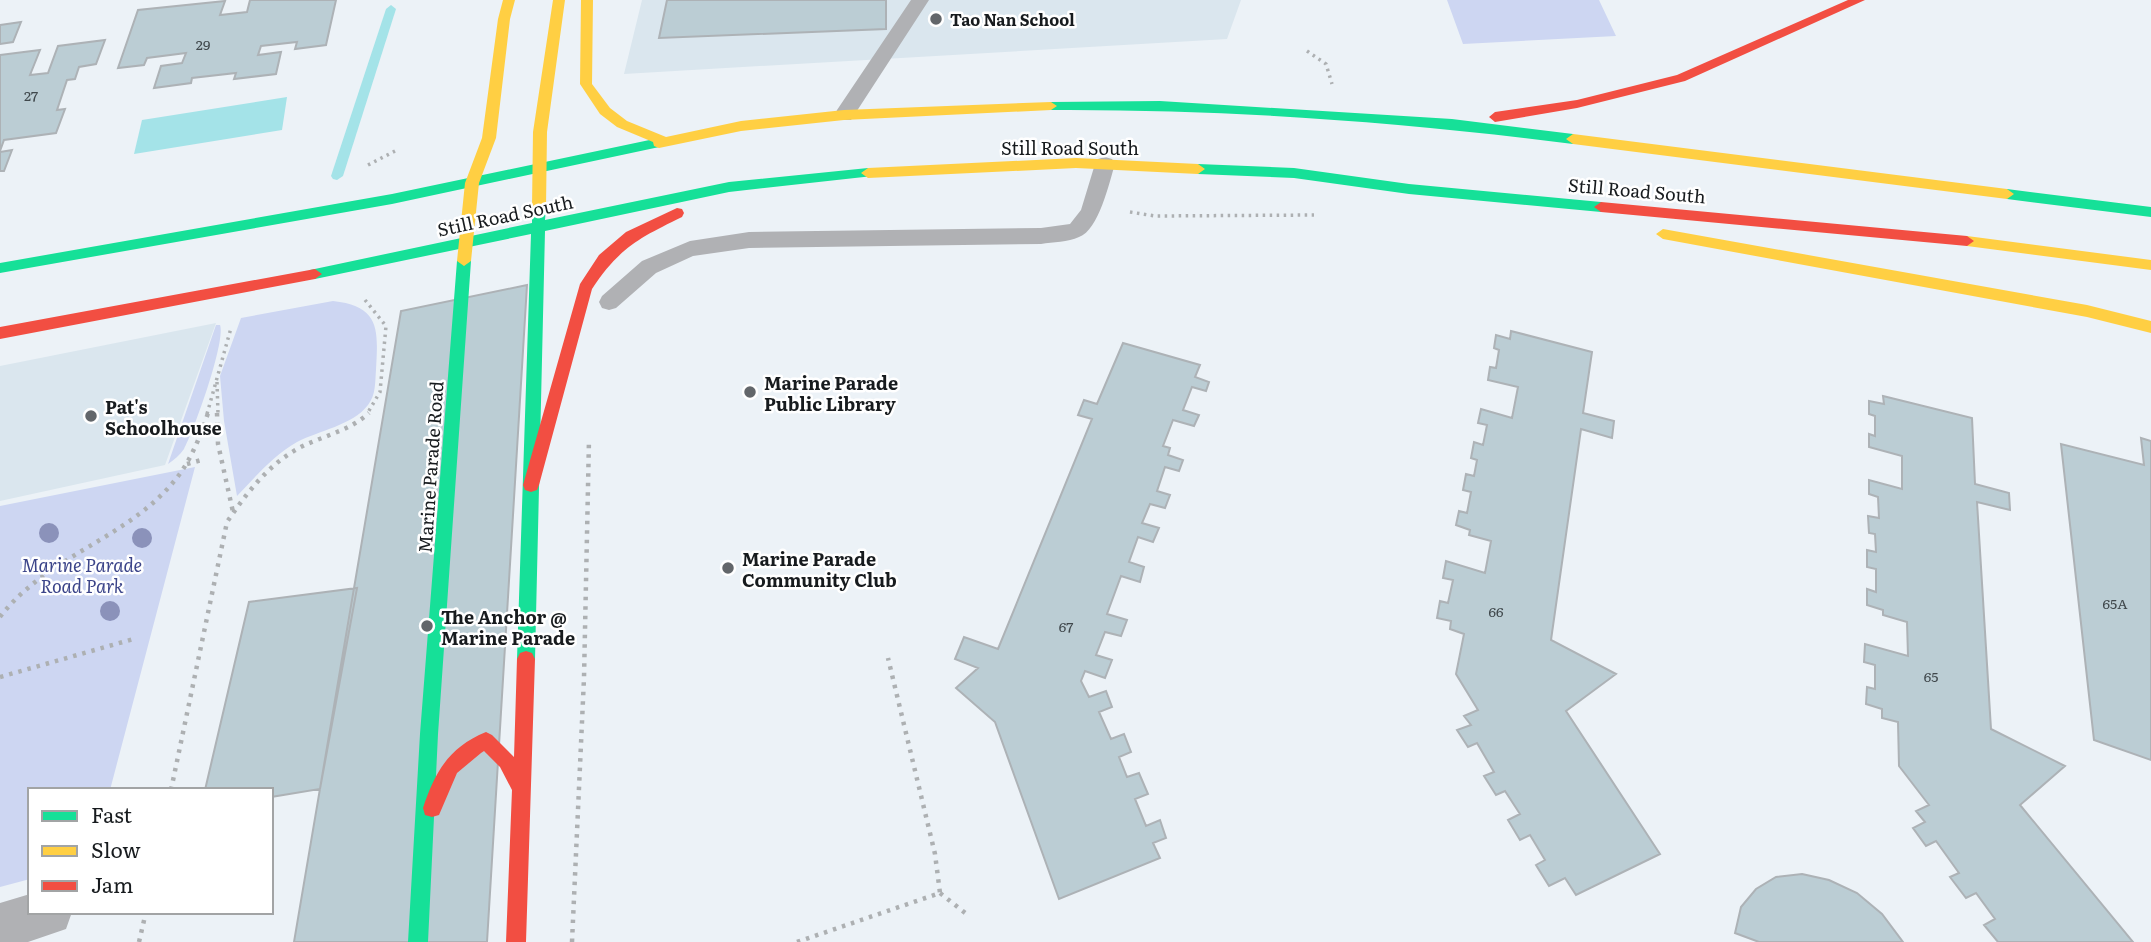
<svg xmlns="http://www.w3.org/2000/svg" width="2151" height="942" font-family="Literata,serif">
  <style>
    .built { fill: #dae6ee }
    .green { fill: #cdd6f2 }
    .water { fill: #a4e3e8 }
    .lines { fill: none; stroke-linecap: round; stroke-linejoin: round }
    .stream { fill: #a4e3e8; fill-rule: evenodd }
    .building { fill: #bbcdd4; stroke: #adb2b6; stroke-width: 2 }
    .path-far1 { stroke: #adb0b2; stroke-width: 3.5; stroke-dasharray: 2.5 4.5; stroke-linecap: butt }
    .path { stroke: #adb0b2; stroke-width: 4.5; stroke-dasharray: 3.5 6; stroke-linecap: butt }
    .lane { fill: #b0b1b4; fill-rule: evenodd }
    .street { fill: #b0b1b4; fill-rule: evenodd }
    .fast { fill: #16e098; fill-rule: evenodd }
    .slow { fill: #ffcf43; fill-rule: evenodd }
    .jam { fill: #f24e42; fill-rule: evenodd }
    .tree { fill: #8b92ba }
    .poi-dot { fill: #62666a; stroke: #fff; stroke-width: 2.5 }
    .labels { text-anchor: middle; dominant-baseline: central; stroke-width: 5; stroke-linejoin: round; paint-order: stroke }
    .number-label { font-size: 14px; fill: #40484c }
    .far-poi-label { font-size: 16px; font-weight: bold; fill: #171b1e; stroke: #fff; text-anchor: start }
    .street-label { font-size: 18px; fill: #171b1e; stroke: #fff }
    .poi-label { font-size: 18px; font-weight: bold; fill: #171b1e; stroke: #fff; text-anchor: start }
    .park-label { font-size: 18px; font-style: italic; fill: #3b4489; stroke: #fff }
  </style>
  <rect width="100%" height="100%" fill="#ecf2f7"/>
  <!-- built -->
  <path class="built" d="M642,0h599l-14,39 -603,35z
    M216,323l-51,142 -165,36v-135z"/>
  <!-- green -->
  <path class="green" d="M1447,0h152l17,36 -153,8z
    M333,301c48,5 45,30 43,69 -1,12 0,25 -8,35 -15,20 -50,26 -71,37 -24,14 -41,34 -60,54l-13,-75 -4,-45 21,-58z
    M216,325h4c6,16 -26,106 -36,124 -4,6 -10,11 -16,15z
    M195,467l-85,323h-80v89l-30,8v-381z"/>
  <!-- water -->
  <path class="water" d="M287,97l-5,33 -148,24 8,-34z"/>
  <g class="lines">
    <!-- stream -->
    <path class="stream" d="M391,5l5,4 -53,167 -6,4 -4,-1 -2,-3 55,-167z"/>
  </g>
  <!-- building -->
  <path class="building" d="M250,0h86l-10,45 -31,4 2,-7 -36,4 -3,9 23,-3 -5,22 -42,5 2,-6 -44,5 -1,5 -37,5 7,-22 21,-3 4,-10 -39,5 -3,7 -26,3 20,-58 87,-9 -5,14 27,-3z
    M667,0h219v29l-227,9z
    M21,22l-8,20 -13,2v-19z
    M105,40l-9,24 -17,3 -4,12 -8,1 -10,30 8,-1 -9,24 -52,7 -4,11v-96l40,-5 -10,25 18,-2 10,-27z
    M12,150l-8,21h-4v-19z
    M527,285l-40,657h-193l107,-631z
    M1511,331l81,21 -9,61 31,8 -2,17 -31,-9 -30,211 65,34 -50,37 94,143 -84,41 -11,-17 -16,8 -13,-21 9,-5 -15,-25 -10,5 -12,-20 12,-6 -15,-23 -9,4 -12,-19 10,-4 -17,-29 -9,4 -11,-17 14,-5 -7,-9 14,-6 -22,-36 8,-40 -14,-5 1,-8 -14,-3 3,-17 8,2 5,-23 -10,-2 3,-17 39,12 6,-32 -22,-6 1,-5 -14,-5 3,-14 8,2 4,-21 -8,-2 3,-16 8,2 3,-16 -6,-2 3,-16 9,3 4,-20 -9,-2 3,-14 31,9 6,-31 -30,-7 2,-13 6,1 3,-18 -5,-2 2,-13 14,4z
    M1123,343l77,22 -5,12 14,5 -3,9 -14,-4 -9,23 16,5 -5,11 -21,-6 -10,26 7,2 -2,7 15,5 -4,11 -14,-4 -8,24 13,4 -5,13 -15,-4 -8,19 17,5 -6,14 -15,-5 -9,25 15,5 -4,15 -19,-6 -14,38 20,6 -6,16 -16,-4 -9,23 16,5 -7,18 -20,-7 -4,10 8,16 17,-6 6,16 -13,5 12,27 13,-5 7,18 -12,5 8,20 12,-4 9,21 -13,5 11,27 14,-6 6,18 -13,5 7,15 -101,41 -64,-177 -39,-34 22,-20 -23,-9 9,-22 34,12 94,-230 -14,-4 6,-15 13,4z
    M1883,396l89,22 3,66 34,9 1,17 -33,-8 14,227 74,37 -45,39 113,137h-135l-14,-17 11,-6 -19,-26 -10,5 -16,-21 9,-4 -23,-32 -10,5 -13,-18 12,-6 -9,-11 13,-6 -30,-39 -1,-44 -16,-4v-9l-16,-5 1,-17 8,2v-24l-11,-3 1,-18 43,12 -1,-34 -24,-7v-5l-16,-5v-16l9,3v-23l-9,-2v-17l9,2 -1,-18 -6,-1 -1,-17 11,2 -1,-21 -9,-3v-14l33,9v-33l-33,-9v-13l6,2v-20l-6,-2v-13l15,3z
    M2141,438l10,3v319l-57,-20 -33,-296 83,21z
    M357,588l-37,201 -49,8v-7h-66l44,-188z
    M1802,874l27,6 28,13 25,21 21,28h-144l-24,-9 6,-26 15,-18 20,-12z"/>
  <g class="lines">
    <!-- path-far1 -->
    <path class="path-far1" d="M1307,51l19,13 6,20
      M368,165l27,-14
      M1130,212l25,4 159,-1
      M365,300l21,26 -6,66 -13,22
      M217,382l1,32
      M207,414l24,-86"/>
    <!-- path -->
    <path class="path" d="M217,413l1,31 15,68
      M187,464l18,-5
      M0,617c48,-63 132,-79 179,-142 13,-18 22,-40 29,-62
      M0,677l137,-39
      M171,790l56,-268c21,-31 44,-61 78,-77 22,-10 47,-16 64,-32
      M940,893l29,23
      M139,942l7,-30
      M572,942l12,-264 5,-239
      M797,942l143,-49 -5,-39 -47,-196"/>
    <!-- lane -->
    <path class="lane" d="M911,0h18l-78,120h-14l-2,-5 2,-5z
      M1105,157l7,2 3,5c-6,19 -16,66 -36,73 -11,5 -26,5 -38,7l-292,4 -56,8 -37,17 -40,35 -7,2 -7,-2 -3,-6 3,-6 40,-35 48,-20 59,-9 292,-4 29,-4 11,-14 14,-46 3,-5z"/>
    <!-- street -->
    <path class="street" d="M30,894v18h42l-6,17 -38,13h-28v-39z"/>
    <!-- fast -->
    <path class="fast" d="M1160,101l292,18 121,15 7,5 -7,5c-173,-22 -348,-35 -522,-34l-6,-4 6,-4z
      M659,138l5,2v6l-272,58 -392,69v-10l392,-69z
      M1198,164l96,4 115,16 192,18 7,5 -7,5 -192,-18 -115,-16 -96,-4 -7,-5z
      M868,168l5,2v6l-144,16 -184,39 -10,428 -3,6 -6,2 -6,-2 -3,-6 14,-425 -216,45 -5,-1 -2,-4 2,-4 222,-47v-16l7,-5 7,5 -1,13 184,-38z
      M2007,189l144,18v10l-144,-18 -7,-5z
      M464,256l7,5 -33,473 -10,208h-20l12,-208 37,-473z"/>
    <!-- slow -->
    <path class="slow" d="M503,0h12l-5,19 -14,119 -17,45 -8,78 -7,5 -7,-5 8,-78 17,-45 16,-119z
      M553,0h12l-18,132 -1,75 -7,5 -7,-5 1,-75z
      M581,0h12l-1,84 18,24 17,13 39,16 75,-16 103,-11 207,-8 6,4 -6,4 -207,10 -103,11 -82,17 -5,-2 -1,-4 -36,-15 -17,-13 -20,-30z
      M1573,134l434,55 7,5 -7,5 -434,-55 -7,-5z
      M1076,158l122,6 7,5 -7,5 -122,-6 -208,10 -7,-5 7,-5z
      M1663,229l424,76 64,16v12l-64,-16 -424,-78 -7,-5z
      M1967,236l184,24v10l-184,-24 -7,-5z"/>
    <!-- jam -->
    <path class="jam" d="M1848,0h17l-180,81 -108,27 -82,14 -6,-5 6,-5 82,-12 100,-25z
      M1601,202l366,34 7,5 -7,5 -366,-34 -7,-5z
      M677,208l5,1 2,4 -2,4c-43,21 -63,31 -90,72l-53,196 -2,5 -6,2 -6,-2 -2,-5 57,-201 19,-29 27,-23z
      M315,269l7,5 -7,5 -315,60v-12z
      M526,651l6,2 3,6 -9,283h-20l6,-152 -12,-23 -16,-16 -3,2 -24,20 -18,42 -7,2 -7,-2 -2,-7c12,-36 26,-61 63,-76l6,3 22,22 3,-98 3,-6z"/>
  </g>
  <!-- trees -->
  <g class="tree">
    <circle cx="49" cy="533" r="10"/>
    <circle cx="142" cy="538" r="10"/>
    <circle cx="110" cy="611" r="10"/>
  </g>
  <!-- markers -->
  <g class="poi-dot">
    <circle cx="936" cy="19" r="7"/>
    <circle cx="750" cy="392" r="7"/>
    <circle cx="91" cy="416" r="7"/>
    <circle cx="728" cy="568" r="7"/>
    <circle cx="427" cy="626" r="7"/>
  </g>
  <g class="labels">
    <!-- number labels -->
    <g class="number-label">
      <text x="203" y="44">29</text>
      <text x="31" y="95">27</text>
      <text x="2115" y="603">65A</text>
      <text x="1496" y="611">66</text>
      <text x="1066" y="626">67</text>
      <text x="1931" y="676">65</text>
    </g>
    <!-- far-poi labels -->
    <g class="far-poi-label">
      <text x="950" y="19">Tao Nan School</text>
    </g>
    <!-- street labels -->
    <g class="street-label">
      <text x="1070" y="147">Still Road South</text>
      <text transform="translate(1637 190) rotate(5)">Still Road South</text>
      <text transform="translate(505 215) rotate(-12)">Still Road South</text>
      <text transform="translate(430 467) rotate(-86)">Marine Parade Road</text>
    </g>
    <!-- poi labels -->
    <g class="poi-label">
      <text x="764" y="382">Marine Parade<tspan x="764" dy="21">Public Library</tspan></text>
      <text x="105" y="406">Pat's<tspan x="105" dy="21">Schoolhouse</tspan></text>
      <text x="742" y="558">Marine Parade<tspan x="742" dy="21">Community Club</tspan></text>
      <text x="441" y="616">The Anchor @<tspan x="441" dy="21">Marine Parade</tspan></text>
    </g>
    <!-- park labels -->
    <g class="park-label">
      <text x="82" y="564">Marine Parade<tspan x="82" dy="21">Road Park</tspan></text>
    </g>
  </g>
  <!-- legend -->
  <rect x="28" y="788" width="245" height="126" fill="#ffffff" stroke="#a2a4a5" stroke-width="2"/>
  <rect x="42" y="811" width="35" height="10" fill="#16e098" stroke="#a2a4a5" stroke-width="2"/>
  <text x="91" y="823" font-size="21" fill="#171b1e">Fast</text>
  <rect x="42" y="846" width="35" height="10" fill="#ffcf43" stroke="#a2a4a5" stroke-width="2"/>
  <text x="91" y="858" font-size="21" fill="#171b1e">Slow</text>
  <rect x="42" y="881" width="35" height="10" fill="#f24e42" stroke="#a2a4a5" stroke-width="2"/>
  <text x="91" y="893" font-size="21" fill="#171b1e">Jam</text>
</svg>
